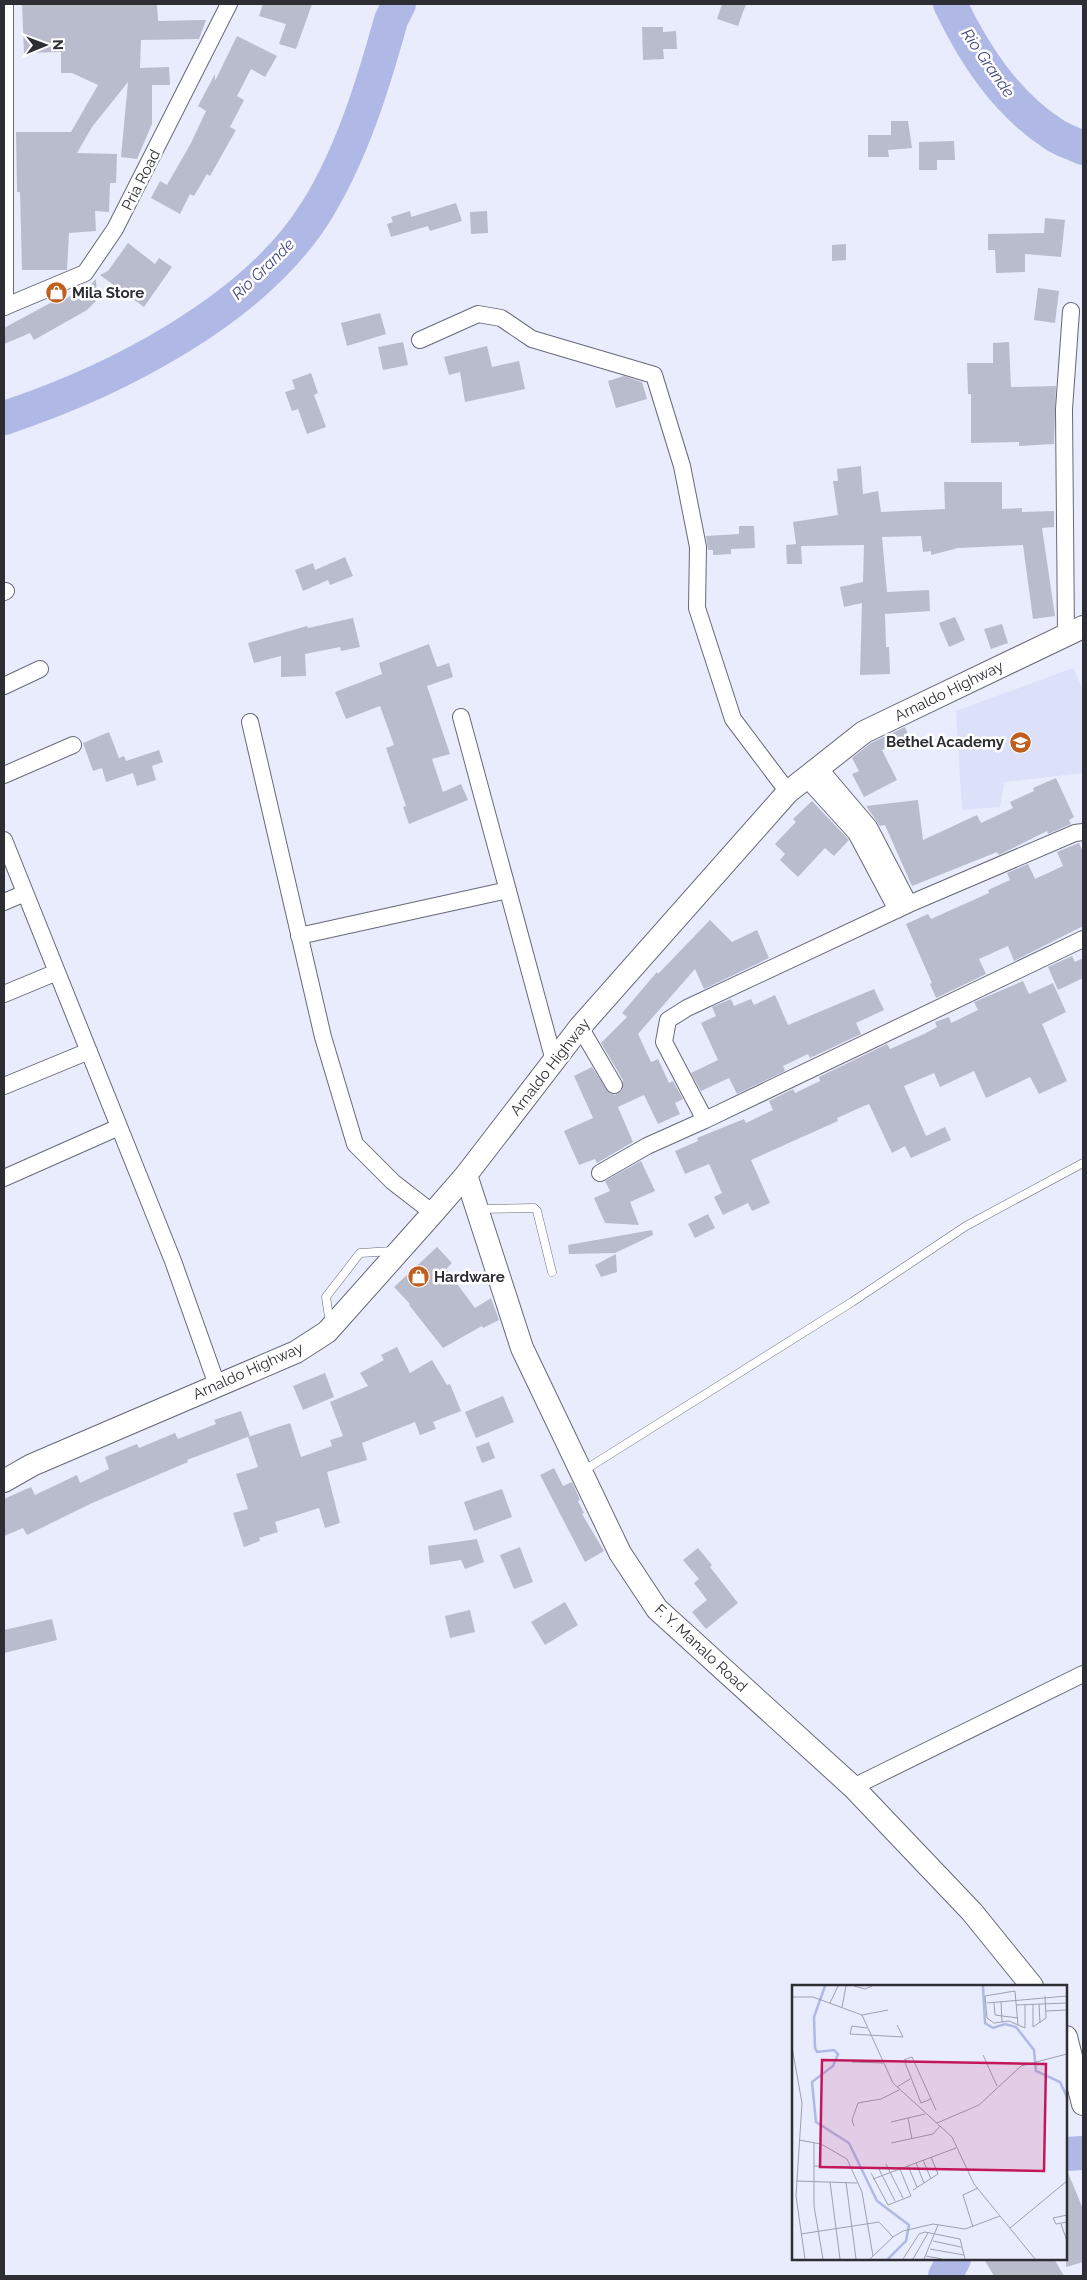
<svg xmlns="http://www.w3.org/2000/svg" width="1087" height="2280" font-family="Raleway,sans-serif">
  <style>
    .built { fill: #dce0f8 }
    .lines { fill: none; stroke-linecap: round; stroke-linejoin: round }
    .river { stroke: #b0b8e6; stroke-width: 34 }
    .building { fill: #b9bccc }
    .lane-casing { stroke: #676978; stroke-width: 9 }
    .street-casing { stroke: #676978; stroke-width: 18 }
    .secondary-casing { stroke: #676978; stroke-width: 24 }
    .lane { stroke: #fff; stroke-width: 8 }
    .street { stroke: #fff; stroke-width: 16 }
    .secondary { stroke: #fff; stroke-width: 22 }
    .labels { text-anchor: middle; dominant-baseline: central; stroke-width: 5; stroke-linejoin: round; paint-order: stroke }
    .street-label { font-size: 15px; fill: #2d2e34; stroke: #fff }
    .poi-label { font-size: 15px; font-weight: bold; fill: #2d2e34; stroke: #fff; text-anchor: start }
    .water-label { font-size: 16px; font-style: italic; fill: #414781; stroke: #fff }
    .inset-river { fill: none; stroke: #b0b8e6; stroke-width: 2.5 }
    .inset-road { fill: none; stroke: #9ea0ad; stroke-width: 1 }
    .view { fill: #c2185b; fill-opacity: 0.15; stroke: #c2185b; stroke-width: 2.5 }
    .inset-edge { fill: none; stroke: #2d2e34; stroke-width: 2.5 }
  </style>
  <rect width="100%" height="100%" fill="#e9ecfd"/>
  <!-- built -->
  <path class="built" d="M1073,668l10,22v83l-79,9 -4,25 -38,3 -6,-99z"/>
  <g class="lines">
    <!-- river -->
    <path class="river" d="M950,4c24,50 55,98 102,129 9,7 21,10 31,15
      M4,418c109,-36 251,-107 313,-208 35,-57 56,-125 74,-190l8,-16
      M1066,2154l17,-1
      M945,2276l9,-17"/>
  </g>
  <!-- building -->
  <path class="building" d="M22,4h135l1,17 48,-1 -7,19 -58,1 -1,28 29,-1 1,18h-18v39l-15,35 -16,-2 7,-75 -36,45 -15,26 40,1 -1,29h-6l-1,29 -14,-1 1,20 -27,2 -2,37h-45l-2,-78h-3l-1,-60h55l27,-47 -26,-12h-11v-21l-37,1z
    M263,4h49l-16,45 -17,-5 7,-20 -27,-8z
    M722,4h24l-8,22 -21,-7z
    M642,27h21v5l13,-1 1,18h-14l1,10 -21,1z
    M237,36l40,20 -12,21 -14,-8 -14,27 7,4 -14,27 6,3 -26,46 -3,-2 -13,22 -4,-2 -10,20 -29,-16 9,-17 7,4 24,-42 15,-32 -8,-5 17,-32v7z
    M891,121h17l4,27 -24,2 1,7h-21v-22h23z
    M954,141l1,19h-18v10h-18v-28z
    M456,203l6,18 -32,10 -2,-5 -37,11 -4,-13 6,-2 -2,-5 19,-6 1,6z
    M487,211l1,22 -17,1 -1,-22z
    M1045,218l20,2 -4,37 -36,-3v18l-29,1 -1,-23h-7v-16l56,-1z
    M128,243l27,21 4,-6 13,9 -28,40 -44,-32 8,-4z
    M846,244v16l-14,1v-16z
    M96,279l1,21 -10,10 -53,30 -4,-7 -26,11v-16l63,-34 -1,5 15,-11 3,3z
    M1038,288l21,3 -4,32 -21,-3z
    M380,313l6,21 -39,12 -6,-23z
    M403,342l5,23 -25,5 -5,-23z
    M1009,342l2,45 45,-1 -2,58 -35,2v-4l-48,1v-49h-3l-1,-31h26v-20z
    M487,346l5,21 27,-6 6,28 -60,13 -5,-30 -11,3 -5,-18z
    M311,373l7,20 -4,2 12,32 -19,7 -9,-25 -6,2 -7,-19 10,-3 -3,-9z
    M624,376l18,6 5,17 -31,9 -8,-27z
    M861,466l2,28 15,-3 3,21 64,-3 -1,-27h58v27l20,-1v4l32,-1v16l-12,1 13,88 -22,3 -10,-74 -65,3 -27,7v-4l-8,1 -2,-16 -39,1 5,55 42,-2 1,21 -45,3 1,33h3l1,27 -30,1 2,-72 -18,4 -4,-20 23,-5 1,-37 -63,1 1,18h-15l-1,-19 10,-1 -3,-22 45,-7 -5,-34h5l-1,-12z
    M739,526h15l1,22 -24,1v5l-18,1v-5h-5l-2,-14 33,-2z
    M345,557l8,19 -23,9 -2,-5 -25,11 -8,-21 18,-7 2,7z
    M955,617l10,23 -16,7 -10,-24z
    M353,618l7,29 -19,4 -1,-4 -35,7 1,22 -25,1v-21l-27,7 -6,-20 59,-17 1,2z
    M1002,624l6,19 -17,6 -7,-20z
    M429,644l8,23 12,-4 4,14 -26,9 23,68 -18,5 11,33 18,-8 7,16 -59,24 -6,-17 3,-1 -20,-58 8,-3 -14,-39 -34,13 -11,-27 47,-18 -3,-11z
    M905,727l5,13 -28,10 15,30 -33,17 -12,-23 7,-3 -7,-13 19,-15z
    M109,732l10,26 5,-2 2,5 33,-11 4,12 -11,4 4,14 -19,6 -4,-13 -27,9 -4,-14 -9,3 -10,-28z
    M1056,778l18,39 -5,3 2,4 -23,10 -1,-3 -48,24 -2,-3 -85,34 -27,-61 -5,1 -14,-20 52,-6 5,40 54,-25 4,8 32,-15 -3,-6 24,-11 -1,-3z
    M812,801l37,39 -15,16 -9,-8 -27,29 -18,-17 5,-6 -10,-10 21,-22 -3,-3z
    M1079,843l4,9v74l-69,35 -6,-15 -29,13 7,15 -50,24 -6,-14 2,-1 -26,-59 22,-10 3,5 58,-26 -1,-3 22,-10 -3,-7 21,-9 7,15 28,-13 -6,-14z
    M710,920l22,22 25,-12 12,28 -65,31 -9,-20 -57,65 13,28 7,-3 11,24 4,-2 10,18 -8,4 5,11 -22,10 -14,-29 -26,12 15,35 -36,21 -2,-4 -16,6 -15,-34 29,-13 -19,-42 18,-9 17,26 6,2 7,-5 1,-10 -22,-37 26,-26 -5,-4 35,-41 1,2z
    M1072,956l3,6 8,-4v20l-25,12 -10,-23z
    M1023,981l6,13 24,-11 13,29 -24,12 25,57 -28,13 -9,-17 -44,21 -12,-27 -34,16 -6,-14 -30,13 22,50 19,-9 6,13 -40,18 -6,-12 -13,7 -23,-49 -5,2 -27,12 1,3 -87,39 19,43 -18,8 -4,-8 -25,12 -9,-18 8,-4 -13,-29 -24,10 -10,-23 23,-10 -1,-3 47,-19 2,4 27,-13 -4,-9 24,-12 2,4 25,-12 -1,-4 68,-33 3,5 34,-15 13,-7 -2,-5 14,-5 2,6 27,-13 -4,-8z
    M874,989l10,21 -28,13 5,11 -51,24 -2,-4 -25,12 2,5 -48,23 -8,-16 -28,13 -10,-18 27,-13 -17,-37 15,-7 -4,-9 19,-8 3,7 17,-7 3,6 21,-10 13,30z
    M641,1161l14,30 -25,11 9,23 -34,-2 -11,-25 16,-7 -5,-10z
    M708,1214l7,14 -20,10 -7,-14z
    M652,1230l1,5 -38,18 -46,1 -1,-9z
    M437,1247l15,16 -6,6 29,39 16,-10 8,22 -16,8 -1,-2 -39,22 -34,-43 1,-1 -16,-17z
    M616,1254l1,18 -16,5 -6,-12z
    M397,1347l13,26 22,-13 15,25 3,-1 11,27 -28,11 3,7 -16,6 -5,-13 -53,21 5,17 -40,12 13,51 -15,5 -6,-20 -44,14 3,10 -19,6 1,3 -16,6 -11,-34 15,-4 -12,-35 22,-7 -10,-30 42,-14 11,34 31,-11 -2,-6 13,-4 -13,-34 38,-16 -8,-13 24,-13 -3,-5z
    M325,1373l9,24 -31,13 -10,-24z
    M503,1396l11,26 -38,16 -11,-26z
    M241,1411l9,25 -63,24 1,2 -98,42 -63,31 -4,-7 -19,8v-37l27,-12 4,8 42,-20 3,8 29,-14 -4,-12 32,-13 2,4 36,-15 3,6 38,-15 -2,-4z
    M489,1442l6,16 -13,5 -6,-16z
    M554,1468l9,18 9,-4 8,18 -2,1 6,12 -2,1 22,37 -19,11 -45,-87z
    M502,1489l10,28 -38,14 -10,-29z
    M477,1539l7,23 -19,7 -4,-9 -31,5 -2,-19z
    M520,1547l13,35 -19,7 -14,-34z
    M698,1548l14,17 -2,2 28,36 -32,26 -14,-17 15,-12 -13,-17 5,-4 -16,-19z
    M565,1602l13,23 -33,20 -14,-23z
    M470,1610l5,22 -25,6 -5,-22z
    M52,1619l5,21 -53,13v-23z
    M1066,2168l17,41v53l-17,5z
    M984,2259h70l10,17h-70z"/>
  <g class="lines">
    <defs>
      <path id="lane" d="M479,1209l55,-1 3,3 15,61
        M330,1324l-4,-27 34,-44 33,-2
        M583,1471l269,-169 114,-76 117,-63"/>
      <path id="street" d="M5,4v303
        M4,307l81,-34 30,-44 114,-225
        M420,340l58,-26 23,4 31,21 122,36 28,91 16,81 -1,61 36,111 55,73
        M4,592l2,-1
        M1066,635l-2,-226 7,-98
        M4,686l36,-17
        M461,717l93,344
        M250,722l73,315 32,107 38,38 40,31
        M819,768l50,59 40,77
        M4,775l69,-30
        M806,778l50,55 41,77
        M4,840l169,421 44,124
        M4,902l21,-9
        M299,936l209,-46
        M4,994l53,-22
        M580,1027l34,58
        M4,1086l85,-35
        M705,1120l-41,-78 4,-22 19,-12 222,-104 166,-71 8,-1
        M600,1173l47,-27 58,-26 378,-181
        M4,1178l115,-51
        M853,1787l230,-113"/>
      <path id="secondary" d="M466,1175l56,173 98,205 37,56 196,178 119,125 60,74
        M4,1481l28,-16 264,-113 31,-20 106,-119 33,-38 114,-148 208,-235 76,-60 219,-105
        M1066,2037l17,67"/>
    </defs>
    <!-- lane casing -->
    <use href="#lane" class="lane-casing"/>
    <!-- street casing -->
    <use href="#street" class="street-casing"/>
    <!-- secondary casing -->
    <use href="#secondary" class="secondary-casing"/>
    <!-- lane -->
    <use href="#lane" class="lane"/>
    <!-- street -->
    <use href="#street" class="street"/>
    <!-- secondary -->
    <use href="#secondary" class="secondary"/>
  </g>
  <!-- icons -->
  <defs>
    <symbol id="shop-disc" viewBox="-11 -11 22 22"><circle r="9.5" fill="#bf5e1e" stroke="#fff"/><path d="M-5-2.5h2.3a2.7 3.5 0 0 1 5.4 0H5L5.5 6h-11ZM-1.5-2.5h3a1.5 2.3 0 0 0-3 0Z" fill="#fff"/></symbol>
    <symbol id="school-disc" viewBox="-11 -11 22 22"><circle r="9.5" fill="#bf5e1e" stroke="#fff"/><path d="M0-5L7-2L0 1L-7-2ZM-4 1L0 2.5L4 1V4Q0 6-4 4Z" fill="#fff"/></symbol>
  </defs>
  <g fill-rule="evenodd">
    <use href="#shop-disc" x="44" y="280" width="25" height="25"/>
    <use href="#school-disc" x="1008" y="730" width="25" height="25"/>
    <use href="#shop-disc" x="406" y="1264" width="25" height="25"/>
  </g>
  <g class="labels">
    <!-- street labels -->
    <g class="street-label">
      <text transform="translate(141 180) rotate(-63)">Pria Road</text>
      <text transform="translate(949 691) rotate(-26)">Arnaldo Highway</text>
      <text transform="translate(550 1067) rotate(-52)">Arnaldo Highway</text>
      <text transform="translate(248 1371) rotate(-24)">Arnaldo Highway</text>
      <text transform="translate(701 1648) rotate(43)">F. Y. Manalo Road</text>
    </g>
    <!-- poi labels -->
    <g class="poi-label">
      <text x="72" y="293">Mila Store</text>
      <text x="1004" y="742" text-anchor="end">Bethel Academy</text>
      <text x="434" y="1277">Hardware</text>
    </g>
    <!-- water labels -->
    <g class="water-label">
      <text transform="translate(988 63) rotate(55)">Rio Grande</text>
      <text transform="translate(263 269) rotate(-44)">Rio Grande</text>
    </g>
  </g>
  <!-- overview -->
  <g transform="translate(792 1985)">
    <rect width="275" height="275" fill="#e9ecfd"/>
    <path class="inset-river" d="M33,1l-11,31 1,31 2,4 17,-2 4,4 -5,12 -21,16 4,40 33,21 28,58 32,24 -3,16 -18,18M191,1l2,37 8,5 12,-4 11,3 18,23 2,21 24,11 7,15"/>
    <path class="inset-road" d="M62,1l11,3 7,-3M0,12h21l49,18 31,68 59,54 22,47 61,75M209,16l1,21M38,18l8,-17M195,18l80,-7M202,18l1,12 23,3M241,19v23M247,19l1,19M224,20l51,-2M50,22l4,-21M254,26l21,-1M70,30l26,-5M226,40l-3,-34 -30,5 2,22 7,5 15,-2 16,7v-23M241,42l13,-9 -1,-22M75,43l-15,-2 -2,8 53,3 -6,-12M0,62l10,56 -6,93 9,63M191,70l14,31M60,77l31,1M105,102l13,-8M139,114l-10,4 -17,-43 8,-3 24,53M116,133l4,21M99,137l34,-8M145,138l42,-18 42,-39 46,-12M62,141l-2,-6 6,-17 23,-4 18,-9M7,155l22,4 26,15 15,33 11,64M22,158v63l9,53M99,158l42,-9 7,-8M131,175l8,19M124,178l8,20M94,179l17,34M22,181l36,1M116,181l9,21M86,182l17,34M79,188l17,32 23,-9 -11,-27M81,194l83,-31M4,196l61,2M38,197l10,77M54,197l10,77M121,205l25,-16 -7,-17M275,230l-14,3 3,6 11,-2M269,239l6,17M181,242l-10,-32 15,-7M218,243l57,-47M9,249l78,-12 14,15M141,256l28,6M138,264l34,6M134,271l16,3M78,274l23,-22 10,-6 30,-7 32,5 35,-13M111,274l16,-25 6,-2 35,7 5,20M121,274l15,-26M132,274l14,-34"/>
    <path class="view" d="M30,75l224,4 -2,107 -224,-4z"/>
    <rect width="275" height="275" class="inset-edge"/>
  </g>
  <!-- border -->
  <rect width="1087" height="2280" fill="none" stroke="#2d2e34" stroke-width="10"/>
  <!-- north arrow -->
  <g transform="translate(45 45) rotate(89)" stroke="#ffffff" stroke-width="4" paint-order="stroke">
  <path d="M0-4L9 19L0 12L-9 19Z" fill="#2d2e34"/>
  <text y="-8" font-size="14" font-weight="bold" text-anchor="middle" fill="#2d2e34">N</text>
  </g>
</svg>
